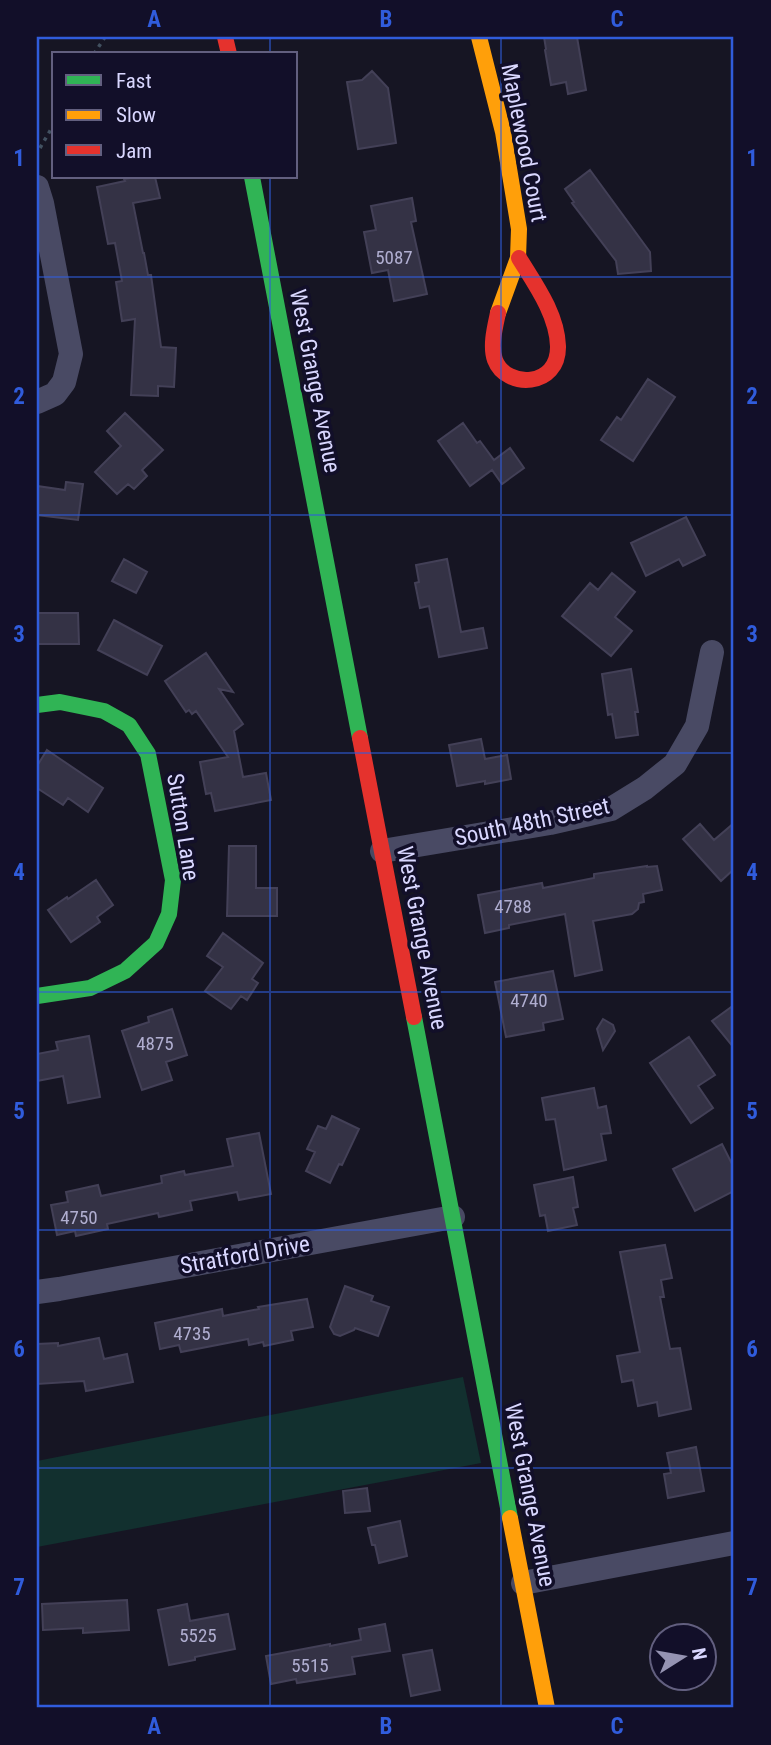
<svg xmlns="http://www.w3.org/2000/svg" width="771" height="1745" font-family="'Roboto Condensed',sans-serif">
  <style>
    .green { fill: #12302f }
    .building { fill: #343245; stroke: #434057; stroke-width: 2 }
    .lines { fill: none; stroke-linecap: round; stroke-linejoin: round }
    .path { stroke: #425160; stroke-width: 3.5; stroke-dasharray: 3.5 5; stroke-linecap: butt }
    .street { stroke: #494a64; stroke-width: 24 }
    .fast { stroke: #30b455; stroke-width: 16 }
    .slow { stroke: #ff9f0a; stroke-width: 16 }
    .jam { stroke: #e5322d; stroke-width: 16 }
    .grid { fill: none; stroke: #305cdc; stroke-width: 2; stroke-opacity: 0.55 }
    .labels { text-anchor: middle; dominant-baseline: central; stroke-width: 7; stroke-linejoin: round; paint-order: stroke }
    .number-label { font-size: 19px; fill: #b0aed0 }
    .street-label { font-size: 23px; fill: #d9d7ff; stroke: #120f29 }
    .neatline { fill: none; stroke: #305cdc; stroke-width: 2.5 }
    .grid-label { font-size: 23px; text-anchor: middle; font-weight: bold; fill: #305cdc }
  </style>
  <rect width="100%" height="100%" fill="#161523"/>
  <!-- green -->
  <path class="green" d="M463,1377l18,86 -444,84v-86z"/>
  <!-- building -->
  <path class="building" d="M544,37h33l9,53 -18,4 -2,-12 -15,3 -6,-35 1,-1z
    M372,71l16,17 8,55 -38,6 -11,-67 15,-2z
    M590,170l60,82 1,19 -33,3 -2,-13 -44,-58 2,-1 -9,-13z
    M136,177h19l5,21 -27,5 10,50h1l4,22h3l10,72 15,1 -2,39 -16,-1v10l-27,-1 4,-76 -13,2 -6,-39 6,-1 -7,-38 -7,1 -11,-57 28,-6 -1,-2z
    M412,198l4,23 -5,1 16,72 -33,7 -6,-31 -16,3 -8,-41 12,-2 -5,-24z
    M648,379l27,18 -42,64 -32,-21 16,-23 4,3z
    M125,413l38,37 -21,20 5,6 -13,13 -6,-5 -11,10 -22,-22 26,-26 -14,-15z
    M463,423l14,20 3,-2 14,19 16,-12 14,20 -22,16 -10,-14 -22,16 -32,-45z
    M66,482l17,2 -5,36 -41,-5v-29l28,4z
    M686,517l19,38 -22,11 -4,-7 -33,17 -15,-33z
    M124,559l23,13 -11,21 -24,-12z
    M447,559l14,73 22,-4 4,20 -48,9 -10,-51 -9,2 -5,-25 4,-1 -3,-17z
    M612,573l23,19 -20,25 17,14 -21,25 -49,-40 28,-33 8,7z
    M37,613h41l1,31h-42z
    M114,620l48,26 -15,29 -49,-25z
    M206,653l27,39 -14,-3 24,35 -9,7 9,46 23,-4 5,27 -56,11 -4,-18 -5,1 -6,-32 28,-5 -32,-46 -4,3 -3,-4 -3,2 -21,-31z
    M631,669l7,43h-3l3,23 -22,3 -4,-24 -4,1 -6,-41z
    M481,739l4,20 22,-4 4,24 -26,5v-3l-28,5 -8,-41z
    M47,750l56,38 -15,24 -20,-14 -5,7 -26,-17v-22z
    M734,823v46l-13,12 -38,-42 17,-15 14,16z
    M229,846h27v42h21v28h-50z
    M647,866v1l10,-1 5,24 -19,4 1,8 -5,1 -1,6 -6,5 -39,7 9,49 -27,6 -10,-62 -56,11v3l-24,5 -7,-38 64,-12 1,5 51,-10v-4z
    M96,880l17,25 -16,12 3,5 -29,20 -23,-32 19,-13 1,2z
    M223,933l40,30 -11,16 6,4 -11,17 -6,-4 -10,13 -26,-18 18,-24 -16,-11z
    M553,971l10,48 -20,4 1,7 -38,7 -11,-55z
    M734,1005v43l-22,-27z
    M172,1009l15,46 -21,7 6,18 -30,10 -20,-59 27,-9 -1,-5z
    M603,1019l10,6 2,6 -12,19 -6,-21z
    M89,1036l11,61 -32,6 -5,-27 -26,5v-27l21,-4 -2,-8z
    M689,1037l26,38 -17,11 15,22 -22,15 -41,-60z
    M594,1088l4,20 8,-2 5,27 -10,1 5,26 -42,10 -9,-51 -9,1 -4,-22z
    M332,1116l27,13 -17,36 -3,-1 -9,19 -24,-12 9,-19 -8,-3 11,-23 8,3z
    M259,1133l12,61 -32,6 -2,-8 -47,9 2,9 -33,7 -1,-4 -51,11 1,5 -32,7 -1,-5 -18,4 -6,-30 17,-3 -2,-10 32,-7 3,11 61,-13 -1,-7 23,-5 1,4 48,-9 -6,-27z
    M722,1144l12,24v23l-39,20 -22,-42z
    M573,1177l5,30 -5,1 4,17 -29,6 -3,-16 -5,1 -6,-31z
    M665,1245l7,33 -11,2 3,17h-4l10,52 10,-1 11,61 -32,7 -2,-14 -19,4 -5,-26 -11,2 -5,-26 23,-4 -20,-100z
    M345,1286l28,10 -2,5 18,6 -11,29 -23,-8 -1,2 -14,6 -6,-2 -4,-7z
    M307,1299l6,28 -22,4 2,9 -29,6 -1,-4 -14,3 -1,-6 -67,13 -2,-7 -19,4 -5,-26 67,-14 1,7 36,-7 -1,-2z
    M99,1338l5,21 23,-5 6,28 -47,9 -2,-10 -47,3v-40l21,-1v3z
    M696,1447l8,44 -36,7 -4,-24 7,-1 -4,-20z
    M367,1488l3,23 -25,2 -2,-22z
    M400,1521l7,35 -28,7 -4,-18h-3l-4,-17z
    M127,1600l2,30 -46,3v-5l-40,2 -1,-26z
    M187,1604l3,17 38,-7 7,35 -40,8v3l-26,5 -11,-55z
    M385,1624l5,27 -38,6 3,17 -58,9 -1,-4 -25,5 -5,-28 64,-12v2l31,-6 -2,-11z
    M432,1650l8,40 -29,6 -8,-41z"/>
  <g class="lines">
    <!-- path -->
    <path class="path" d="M94,54l11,-17
      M40,148l14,-24"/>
    <!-- street -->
    <path class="street" d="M37,187l5,16 29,151 -7,28 -9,12 -18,8
      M382,851l168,-28 61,-14 34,-21 30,-24 22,-38 15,-74
      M37,1292l22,-3 394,-72
      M523,1583l211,-40"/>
    <!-- fast -->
    <path class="fast" d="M252,177l108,561
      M37,705l23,-3 44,9 25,14 19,29 25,126 -4,34 -13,29 -31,28 -35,17 -53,8
      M414,1017l96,501"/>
    <!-- slow -->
    <path class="slow" d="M479,37l24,95 16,97 -1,29 -20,55
      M510,1518l37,190"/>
    <!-- jam -->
    <path class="jam" d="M225,37l4,17
      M498,313c-3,14 -8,33 -3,47 11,29 64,28 63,-14 -1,-32 -23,-62 -39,-88
      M360,738l54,279"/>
  </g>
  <!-- grid -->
  <path class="grid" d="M270,37v17M501,37v1671M270,177v1531M37,277h697M37,515h697M37,753h697M37,992h697M37,1230h697M37,1468h697"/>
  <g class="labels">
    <!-- number labels -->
    <g class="number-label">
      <text x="394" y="257">5087</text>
      <text x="513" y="906">4788</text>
      <text x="529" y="1000">4740</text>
      <text x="155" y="1043">4875</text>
      <text x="79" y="1217">4750</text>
      <text x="192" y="1333">4735</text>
      <text x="198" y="1635">5525</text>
      <text x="310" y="1665">5515</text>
    </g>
    <!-- street labels -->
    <g class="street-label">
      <text transform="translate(524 143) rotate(79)">Maplewood Court</text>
      <text transform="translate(315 381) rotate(79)">West Grange Avenue</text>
      <text transform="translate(532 822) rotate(-12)">South 48th Street</text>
      <text transform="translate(183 827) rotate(81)">Sutton Lane</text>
      <text transform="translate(422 938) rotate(79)">West Grange Avenue</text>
      <text transform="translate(245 1255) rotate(-10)">Stratford Drive</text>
      <text transform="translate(530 1495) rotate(79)">West Grange Avenue</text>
    </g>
  </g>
  <!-- border -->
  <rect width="771" height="1745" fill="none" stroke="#120f29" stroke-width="77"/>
  <!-- legend -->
  <rect x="52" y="52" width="245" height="126" fill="#120f29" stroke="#625f7f" stroke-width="2"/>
  <rect x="66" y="75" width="35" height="10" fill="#30b455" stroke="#625f7f" stroke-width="2"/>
  <text x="116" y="88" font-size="21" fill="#d9d7ff">Fast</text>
  <rect x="66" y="110" width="35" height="10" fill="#ff9f0a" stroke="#625f7f" stroke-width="2"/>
  <text x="116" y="122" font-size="21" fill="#d9d7ff">Slow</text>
  <rect x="66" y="145" width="35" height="10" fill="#e5322d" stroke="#625f7f" stroke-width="2"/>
  <text x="116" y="158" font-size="21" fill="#d9d7ff">Jam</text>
  <!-- north arrow -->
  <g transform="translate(683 1657) rotate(79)"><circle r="33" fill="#120f29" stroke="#625f7f" stroke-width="2"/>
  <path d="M0-5L12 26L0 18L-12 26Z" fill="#9593b2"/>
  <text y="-10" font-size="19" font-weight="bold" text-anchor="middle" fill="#d9d7ff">N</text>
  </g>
  <rect x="38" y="38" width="694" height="1668" class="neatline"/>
  <g class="grid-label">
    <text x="154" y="27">A</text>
    <text x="386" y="27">B</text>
    <text x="617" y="27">C</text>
    <text x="19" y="166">1</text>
    <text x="752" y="166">1</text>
    <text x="19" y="404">2</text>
    <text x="752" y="404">2</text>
    <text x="19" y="642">3</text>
    <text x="752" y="642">3</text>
    <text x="19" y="880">4</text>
    <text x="752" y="880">4</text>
    <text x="19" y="1119">5</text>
    <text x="752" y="1119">5</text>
    <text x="19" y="1357">6</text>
    <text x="752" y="1357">6</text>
    <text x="19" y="1595">7</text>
    <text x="752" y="1595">7</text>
    <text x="154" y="1734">A</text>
    <text x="386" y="1734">B</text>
    <text x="617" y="1734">C</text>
  </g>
</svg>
